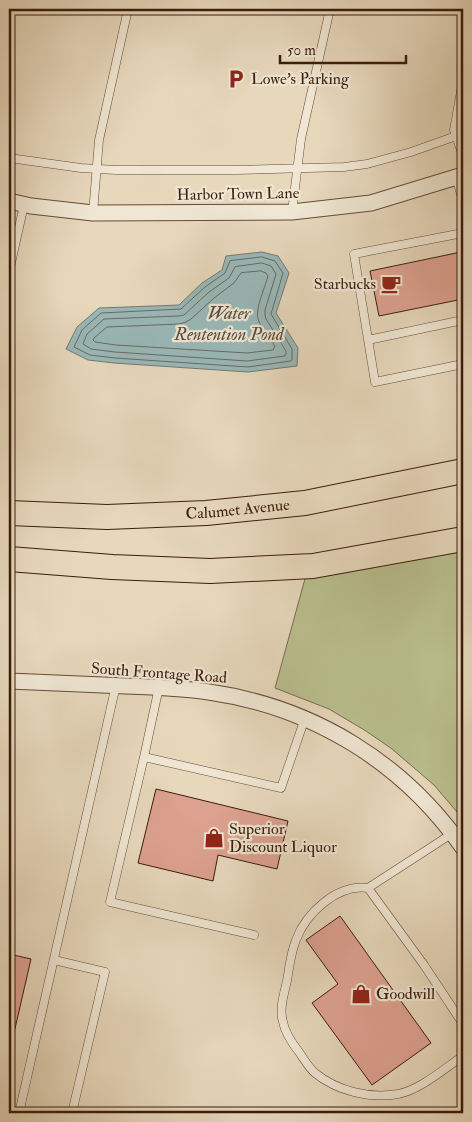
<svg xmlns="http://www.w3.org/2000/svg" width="472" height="1122" font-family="'IM FELL Double Pica',serif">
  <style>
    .green { fill: #b9be8e; stroke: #7a6d4c }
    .water { fill: #99b8b8; stroke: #737a73 }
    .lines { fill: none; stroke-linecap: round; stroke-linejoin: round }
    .shore { stroke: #6a6a62; stroke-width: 1 }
    .building { fill: #dda190; stroke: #3b1c0b }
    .service-casing { stroke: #664b37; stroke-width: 9 }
    .minor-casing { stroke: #664b37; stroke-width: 17 }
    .primary-casing { stroke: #3b1c0b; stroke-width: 26 }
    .service { stroke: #efe6d3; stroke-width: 8 }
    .minor { stroke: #efe6d3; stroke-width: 15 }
    .primary { stroke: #e7d8bc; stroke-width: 24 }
    .labels { text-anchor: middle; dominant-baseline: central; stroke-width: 4.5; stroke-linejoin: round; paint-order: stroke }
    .poi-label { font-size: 16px; fill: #3b1c0b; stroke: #efe6d3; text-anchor: start }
    .street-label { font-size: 16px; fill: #3b1c0b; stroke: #efe6d3 }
    .water-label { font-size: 18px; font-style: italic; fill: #574b3f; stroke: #efe6d3 }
  </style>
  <rect width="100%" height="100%" fill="#e7d8bc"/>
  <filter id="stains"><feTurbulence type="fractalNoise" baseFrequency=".004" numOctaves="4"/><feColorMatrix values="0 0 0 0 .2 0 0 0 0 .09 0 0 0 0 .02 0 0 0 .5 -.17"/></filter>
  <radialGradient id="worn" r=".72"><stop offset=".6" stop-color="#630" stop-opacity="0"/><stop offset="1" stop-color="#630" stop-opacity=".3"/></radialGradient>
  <!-- green -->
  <path class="green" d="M463,548v271l-29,-34 -42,-36 -26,-18 -37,-22 -54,-21 31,-113z"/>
  <!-- water -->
  <path class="water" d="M262,252l16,4 11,17 -13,40 22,35 -1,18 -49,6 -134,-9 -26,-3 -22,-11 11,-22 22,-19 80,-3 23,-22 20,-13 4,-14z"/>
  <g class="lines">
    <!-- shore -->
    <path class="shore" d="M262,257l13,4 8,12 -12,41 21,35v10l-1,2 -43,6 -133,-9 -25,-3 -16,-8 8,-17 19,-17 80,-4 24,-22 20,-14 5,-12z
      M262,263l9,3 5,8 -11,36v5l1,4 20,32v3l-1,2 -38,5 -132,-9 -24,-3 -8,-5 4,-10 17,-15 75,-3 5,-1 25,-23 20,-14 6,-11z
      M261,271l5,2 2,3c-3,12 -13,32 -10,43 3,9 11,19 17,27l-2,4 -26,3 -131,-8 -21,-3 -2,-2 1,-2 13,-11 72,-3 7,-2 5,-3 23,-21 20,-15 7,-10z"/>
  </g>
  <!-- building -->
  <path class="building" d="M461,252l2,9v38l-84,17 -9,-45z
    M156,789l132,32 -11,48 -59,-14 -5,26 -75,-18z
    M340,916l91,127 -59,42 -60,-82 26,-19 -32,-44z
    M9,954l22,5 -17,74 -5,-1z"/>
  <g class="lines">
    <defs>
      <path id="service" d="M462,9h1
        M463,80l-9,50 9,26
        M9,158l72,10 35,2h120l108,-3 23,-3 44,-12 45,-16 7,-4
        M456,177l7,24
        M292,212l9,-73 29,-130
        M93,213l6,-73 29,-131
        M463,233l-109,21 21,128 88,-18
        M9,272l15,-67
        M368,340l95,-20
        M159,687l-15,70 -34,145 144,33
        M144,757l137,31 24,-70
        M453,833l-85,55c-31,-4 -62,25 -72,52 -5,12 -7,28 -9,41 -3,13 -8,28 -4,41 2,11 9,21 16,30 5,7 10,16 16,21 22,18 55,26 83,21 22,-4 47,-26 65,-38
        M368,888l56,77 39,59
        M54,960l51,12 -33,141
        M9,1112l5,1
        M19,1113l97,-428"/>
      <path id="minor" d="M9,201l22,5 62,7 199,-1 79,-9 92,-28
        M9,681c39,2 78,3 117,5 28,1 56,2 83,6 104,15 194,70 254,156"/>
      <g id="primary">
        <path id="s1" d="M9,513l98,4 99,-4 99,-10 158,-32"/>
        <path d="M9,559l103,8 98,4 103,-5 150,-27"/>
      </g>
    </defs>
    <!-- service casing -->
    <use href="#service" class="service-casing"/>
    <!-- minor casing -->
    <use href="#minor" class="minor-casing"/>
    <!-- primary casing -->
    <use href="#primary" class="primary-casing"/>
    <!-- service -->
    <use href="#service" class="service"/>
    <!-- minor -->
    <use href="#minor" class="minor"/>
    <!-- primary -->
    <use href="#primary" class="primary"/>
  </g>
  <!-- icons -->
  <defs>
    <symbol id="parking-bare" viewBox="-9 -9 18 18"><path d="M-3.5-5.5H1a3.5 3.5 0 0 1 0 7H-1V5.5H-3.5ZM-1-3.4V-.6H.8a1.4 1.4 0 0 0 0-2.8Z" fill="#8f2418" stroke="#efe6d3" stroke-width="2.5" paint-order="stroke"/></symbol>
    <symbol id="cafe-bare" viewBox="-9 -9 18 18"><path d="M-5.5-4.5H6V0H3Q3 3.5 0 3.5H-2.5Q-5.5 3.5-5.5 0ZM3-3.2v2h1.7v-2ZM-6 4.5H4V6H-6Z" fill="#8f2418" stroke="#efe6d3" stroke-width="2.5" paint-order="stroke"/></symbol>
    <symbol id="shop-bare" viewBox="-9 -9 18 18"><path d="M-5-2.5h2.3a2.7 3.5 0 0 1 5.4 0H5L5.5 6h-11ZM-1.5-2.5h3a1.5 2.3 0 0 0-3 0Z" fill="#8f2418" stroke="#efe6d3" stroke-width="2.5" paint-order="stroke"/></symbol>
  </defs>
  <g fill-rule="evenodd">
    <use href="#parking-bare" x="222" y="65" width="28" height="28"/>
    <use href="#cafe-bare" x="377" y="270" width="28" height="28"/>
    <use href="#shop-bare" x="200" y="824" width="28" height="28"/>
    <use href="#shop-bare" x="347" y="980" width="28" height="28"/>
  </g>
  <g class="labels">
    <!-- poi labels -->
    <g class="poi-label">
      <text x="251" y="79">Lowe's Parking</text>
      <text x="376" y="284" text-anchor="end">Starbucks</text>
      <text x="229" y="829">Superior<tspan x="229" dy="18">Discount Liquor</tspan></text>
      <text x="376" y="994">Goodwill</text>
    </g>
    <!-- street labels -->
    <g class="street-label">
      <text transform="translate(238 194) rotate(-1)">Harbor Town Lane</text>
      <text stroke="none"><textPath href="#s1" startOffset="229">Calumet Avenue</textPath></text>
      <text transform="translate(159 673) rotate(4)">South Frontage Road</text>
    </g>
    <!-- water labels -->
    <g class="water-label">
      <text x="229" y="313">Water<tspan x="229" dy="21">Rentention Pond</tspan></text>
    </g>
  </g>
  <!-- margin -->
  <rect width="472" height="1122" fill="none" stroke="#e7d8bc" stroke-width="30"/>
  <rect x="10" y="10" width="452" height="1102" fill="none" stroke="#3b1c0b" stroke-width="2.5"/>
  <rect x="15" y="15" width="442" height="1092" fill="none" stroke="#3b1c0b"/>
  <!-- scale -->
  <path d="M280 55v8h126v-8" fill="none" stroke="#3b1c0b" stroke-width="2.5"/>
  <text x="287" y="55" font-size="15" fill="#3b1c0b" stroke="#efe6d3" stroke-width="4" paint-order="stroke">50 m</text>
  <rect width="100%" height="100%" filter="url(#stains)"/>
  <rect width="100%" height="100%" fill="url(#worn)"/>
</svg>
